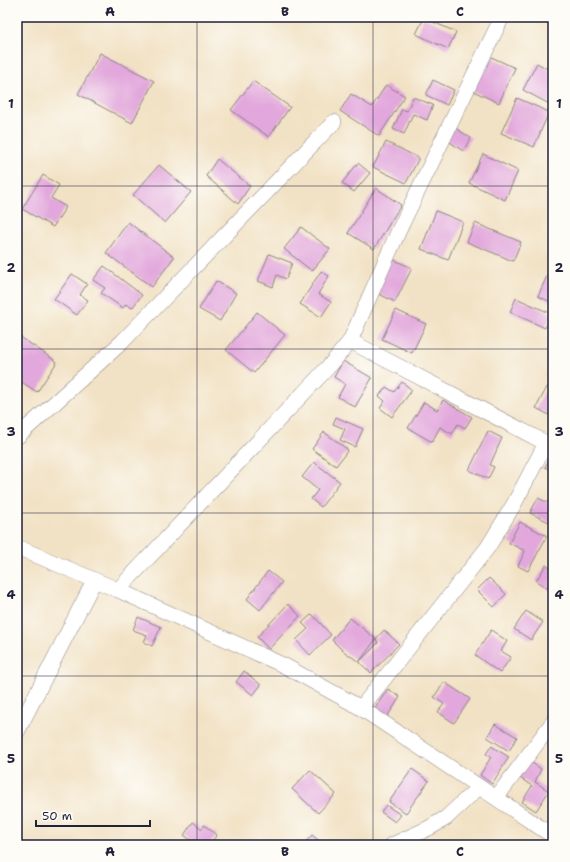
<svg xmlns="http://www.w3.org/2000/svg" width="570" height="862" font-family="'Shantell Sans',sans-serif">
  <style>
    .building { fill: #e2a7dc }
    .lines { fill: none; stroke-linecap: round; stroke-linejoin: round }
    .minor-casing { stroke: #8a8280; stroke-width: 16 }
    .minor { stroke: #fff; stroke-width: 15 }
    .grid { fill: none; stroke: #22223b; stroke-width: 1; stroke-opacity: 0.55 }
    .neatline { fill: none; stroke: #22223b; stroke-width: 1.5 }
    .grid-label { font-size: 13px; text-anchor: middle; font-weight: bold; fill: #22223b }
  </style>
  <rect width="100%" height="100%" fill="#fdfcf7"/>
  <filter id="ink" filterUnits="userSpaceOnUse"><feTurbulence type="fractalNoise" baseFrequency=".025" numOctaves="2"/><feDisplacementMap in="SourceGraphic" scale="8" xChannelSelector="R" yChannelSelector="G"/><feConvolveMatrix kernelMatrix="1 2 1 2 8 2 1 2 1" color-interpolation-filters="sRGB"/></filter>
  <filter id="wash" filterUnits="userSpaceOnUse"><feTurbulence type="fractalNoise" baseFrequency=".012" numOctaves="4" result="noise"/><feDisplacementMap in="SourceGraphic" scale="16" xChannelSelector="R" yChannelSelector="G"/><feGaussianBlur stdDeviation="0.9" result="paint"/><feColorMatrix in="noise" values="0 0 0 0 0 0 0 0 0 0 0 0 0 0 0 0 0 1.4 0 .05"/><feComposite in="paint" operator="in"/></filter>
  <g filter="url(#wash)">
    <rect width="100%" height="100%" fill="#f2e2c5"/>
    <g id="blocks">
      <!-- building -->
      <path class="building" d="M424,18l32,14 -8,17 -32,-15z
        M100,53l54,28 -22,42 -54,-29z
        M487,55l28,13 -16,35 -28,-13z
        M537,63l16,9v34l-30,-16z
        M433,80l21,10 -7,15 -21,-10z
        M253,81l37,26 -21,30 -38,-27z
        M386,85l19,11 -26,40 -39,-25 11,-17 21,13z
        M413,97l20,8 -6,15 -14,-6 -9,20 -11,-5 9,-20 5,2z
        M517,98l32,14 -15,35 -33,-14z
        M452,126l19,12 -8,13 -19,-13z
        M386,142l33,16 -13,25 -33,-16z
        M483,154l35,17 -13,29 -36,-17z
        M217,159l33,27 -12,18 -32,-28z
        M358,163l12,10 -16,19 -12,-9z
        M159,165l32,27 -26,31 -32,-28z
        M43,175l16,10 -8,13 15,9 -13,20 -31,-18z
        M376,188l25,17 -27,44 -26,-16z
        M436,211l27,11 -15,38 -27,-11z
        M128,222l46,35 -22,30 -46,-34z
        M475,223l46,19 -8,19 -46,-19z
        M301,227l29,22 -18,22 -28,-22z
        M269,254l23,9 -6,16 -9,-4 -4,12 -15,-6z
        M390,258l22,10 -17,34 -22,-11z
        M104,266l38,29 -10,13 -6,-4 -3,4 -22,-15 4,-5 -12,-8z
        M550,269l3,1v33l-15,-7z
        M321,271l8,5 -11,18 13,8 -10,15 -21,-13z
        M72,274l15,10 -7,11 8,5 -11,15 -23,-16z
        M216,281l20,12 -16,28 -21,-12z
        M516,298l36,16 -7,14 -35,-16z
        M396,310l30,14 -14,29 -30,-14z
        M257,312l28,23 -31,38 -28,-23z
        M19,336l38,26 -20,30 -20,-13v-40z
        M343,361l29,17 -17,29 -17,-10 7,-13 -11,-7z
        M402,382l10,8 -20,27 -12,-9 5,-7 -6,-5 7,-9 8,5z
        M547,387l6,3v22l-2,4 -15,-8z
        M443,400l29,17 -7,11 -7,-4 -6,10 -12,-7 -8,15 -24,-14 16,-26 13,8z
        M336,417l27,12 -8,18 -15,-7 5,-11 -12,-5z
        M488,431l14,7 -12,27 4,2 -6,12 -19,-9z
        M324,432l24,18 -12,16 -24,-17z
        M552,455l1,1v15l-8,-4z
        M314,462l26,20 -19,25 -10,-8 7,-9 -16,-13z
        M538,498l15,7v19l-23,-11z
        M520,522l27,14 -19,35 -10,-5 7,-15 -16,-8z
        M546,565l7,5v22l-17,-11z
        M268,571l14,11 -22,28 -13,-11z
        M489,578l17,16 -12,13 -17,-17z
        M288,604l12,12 -31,33 -12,-12z
        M526,611l17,11 -12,18 -17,-11z
        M312,614l19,21 -21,20 -14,-15 12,-11 -6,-6z
        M138,617l23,10 -9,19 -8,-4 3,-7 -14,-5z
        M350,618l26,21 -17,23 -17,-12 -10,-10z
        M384,630l15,14 -28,29 -12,-11 19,-19 -2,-4z
        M491,630l16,11 -6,10 10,6 -11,16 -25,-18z
        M244,671l17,14 -8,10 -17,-13z
        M444,682l26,17 -16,24 -16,-11 6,-8 -10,-7z
        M388,689l12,8 -13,20 -12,-9z
        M495,724l22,13 -8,14 -22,-14z
        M491,746l18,11 -17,27 -12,-9 11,-18 -5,-3z
        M528,760l13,9 -6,13 14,9 -13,20 -14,-9 10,-16 -15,-10z
        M412,769l17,12 -23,32 -17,-11z
        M310,770l26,24 -18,19 -26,-24z
        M386,805l15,10 -6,7 -14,-10z
        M193,822l9,7 2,-4 13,10 -8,10h-20l3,-4 -8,-6z
        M312,835l12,10h-21z"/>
    </g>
  </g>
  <g filter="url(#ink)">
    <use href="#blocks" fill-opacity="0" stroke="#8a8280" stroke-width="1"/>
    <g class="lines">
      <defs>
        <path id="minor" d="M350,341l196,102 7,-2
          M17,437l105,-95 212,-220
          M17,547l101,43 167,76 76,42 192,128
          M118,590l214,-227 18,-22 49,-111 103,-213
          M361,708l127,-161 26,-43 32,-61
          M17,732l77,-151
          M496,798l57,-76
          M392,845l37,-17 17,-10 33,-31"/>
      </defs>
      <!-- minor casing -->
      <use href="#minor" class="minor-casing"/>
      <!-- minor -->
      <use href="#minor" class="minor"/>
    </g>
  </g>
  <!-- grid -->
  <path class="grid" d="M197,17v828M373,17v828M17,186h536M17,349h536M17,513h536M17,676h536"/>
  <!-- margin -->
  <rect width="570" height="862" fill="none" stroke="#fdfcf7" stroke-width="44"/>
  <!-- scale -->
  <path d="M36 820v6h114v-6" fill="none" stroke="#22223b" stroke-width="2"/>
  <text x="42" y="820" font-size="12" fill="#22223b" stroke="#fdfcf7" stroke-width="3" paint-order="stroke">50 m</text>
  <rect x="22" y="22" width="526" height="818" class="neatline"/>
  <g class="grid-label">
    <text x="110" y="16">A</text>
    <text x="285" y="16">B</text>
    <text x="460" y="16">C</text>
    <text x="11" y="108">1</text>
    <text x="559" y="108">1</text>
    <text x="11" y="272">2</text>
    <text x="559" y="272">2</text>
    <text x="11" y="436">3</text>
    <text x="559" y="436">3</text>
    <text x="11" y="599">4</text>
    <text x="559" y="599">4</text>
    <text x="11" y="763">5</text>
    <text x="559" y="763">5</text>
    <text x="110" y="856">A</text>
    <text x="285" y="856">B</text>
    <text x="460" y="856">C</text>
  </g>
</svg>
